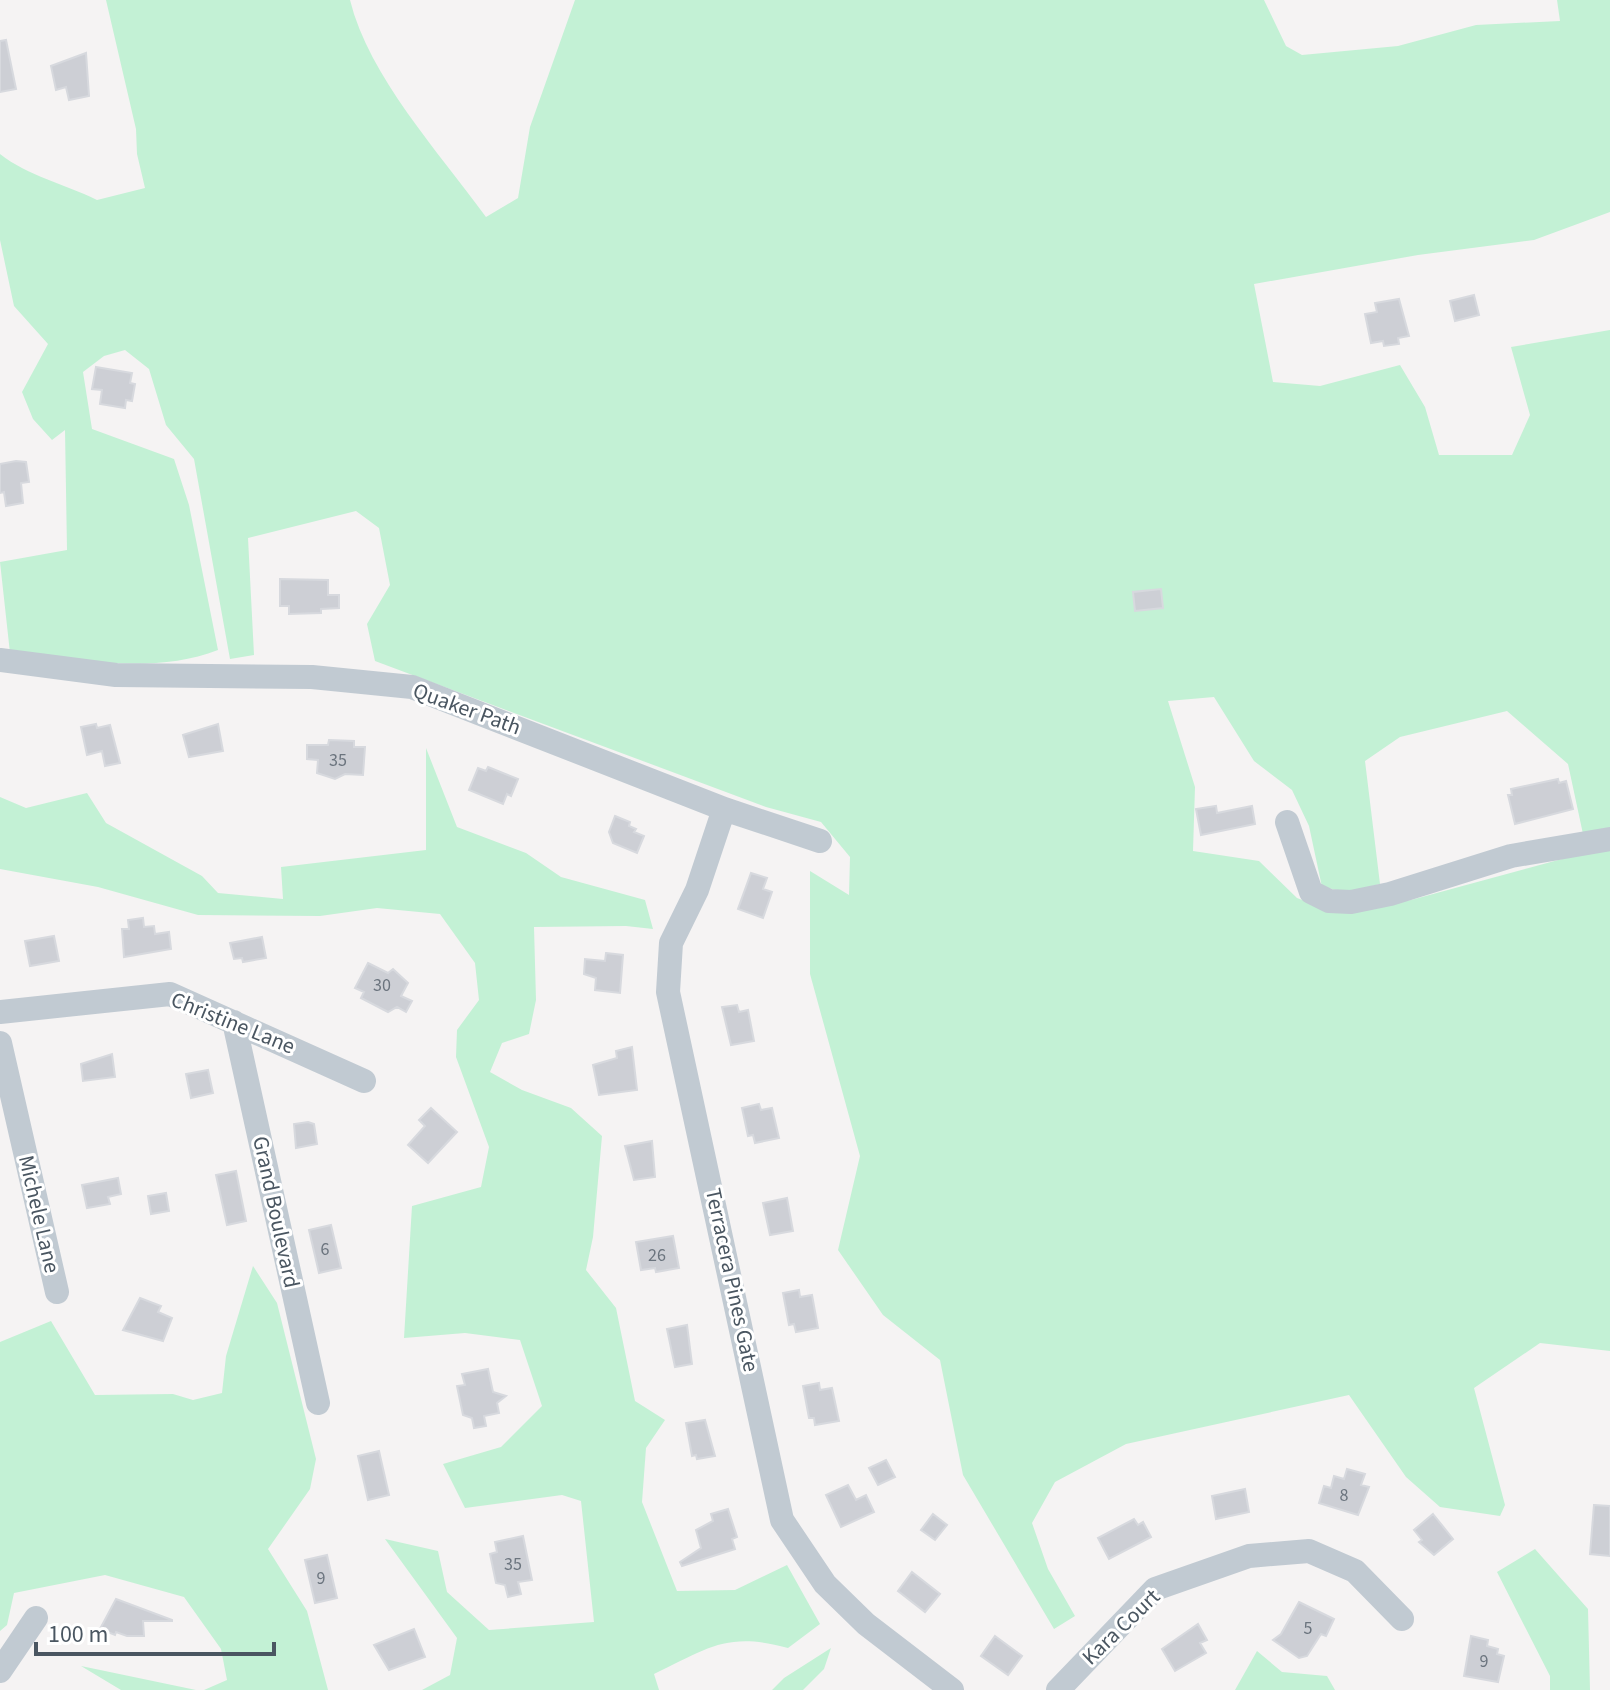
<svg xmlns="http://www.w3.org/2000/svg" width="1610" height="1690" font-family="'Source Sans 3',sans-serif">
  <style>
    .green { fill: #c3f1d5 }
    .building { fill: #cdcfd5; stroke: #d7d9de; stroke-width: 2 }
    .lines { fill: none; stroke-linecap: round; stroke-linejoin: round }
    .minor { stroke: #c1cad2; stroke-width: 24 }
    .labels { text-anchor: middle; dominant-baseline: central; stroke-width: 6; stroke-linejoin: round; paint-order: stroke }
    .number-label { font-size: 18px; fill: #6b747e }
    .street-label { font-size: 22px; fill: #4a5661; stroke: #fff }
  </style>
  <rect width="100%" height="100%" fill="#f5f3f3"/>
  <!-- green -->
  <path class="green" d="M106,0h244c19,77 89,152 136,217l32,-19 12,-71 45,-127h689l22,46 16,9 96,-9 78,-21 84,-4 -3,-21h53v212l-76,28 -116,15 -164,29 19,98 47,4 80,-21 25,42 14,48h73l18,-40 -19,-68 99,-17v498l-27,6 -15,-70 -61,-53 -107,26 -35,24 15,123 -32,8 -26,-5 -13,-61 -17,-36 -38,-29 -40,-64 -46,4 27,86 -2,64 66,10 38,37 39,15 75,-13 199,-54v505l-70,-8 -66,45 31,117 -5,11 -60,-9 -34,-30 -57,-82 -223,49 -71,38 -23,41 16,46 27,47 -21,13 -91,-154 -23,-115 -57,-45 -45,-65 22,-94 -50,-182v-103l39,24 1,-38 -29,-35 -55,-15 -391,-146 -8,-37 23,-39 -11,-57 -23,-17 -108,27 6,117 -24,4 -36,-200 -28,-34 -17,-56 -24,-19 -21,6 -21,16 9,57 82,30 15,46 29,145c-64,25 -141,9 -208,3l-10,-91 67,-12 -2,-120 -13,10 -19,-21 -11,-27 26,-48 -34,-38 -14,-66v-86c28,22 65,30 97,46l48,-12 -8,-34 -1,-25z
    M426,748l31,79 69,26 35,24 84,23 8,29 -27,-3 -92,1 2,73 -7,34 -27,9 -12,29 32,18 49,18 31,28 -9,101 -7,33 30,38 19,93 30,19 -19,28 -4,54 35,89 58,-1 52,-25 33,59 -32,24c-61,-17 -80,0 -134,26l5,16h-237l28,-15 7,-37 -72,-99 53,12 9,41 42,38 105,-8 -13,-121 -19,-6 -97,13 -22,-44 58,-17 41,-41 -22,-66 -55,-7 -61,5 8,-132 69,-19 8,-40 -33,-90 1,-27 22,-30 -4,-37 -35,-49 -63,-6 -57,8 -122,-1 -100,-28 -98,-18v-72l26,11 61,-15 19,30 96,53 16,17 65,6 -2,-32 145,-17z
    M253,1266l24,37 39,156 -6,30 -42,60 39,62 21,79h-124l23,-10 -6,-31 -37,-52 -79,-22 -91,18 -7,32 -7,6v-289l51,-21 44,74 78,-1 20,6 29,-7 4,-37z
    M1535,1549l53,60 2,81h-40v-14l-53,-104z
    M831,1648l-7,21 -21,21h-31l12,-12z
    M1257,1651l25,21 45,4 8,14h-100z
    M81,1666l115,24h-75z"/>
  <!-- building -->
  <path class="building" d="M6,40l10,49 -16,3v-51z
    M86,53l3,43 -20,4 -3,-13 -10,3 -5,-24z
    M1474,295l5,20 -24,6 -5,-20z
    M1399,299l10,37 -11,2 1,6 -15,2 -1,-5 -12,2 -6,-29 12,-2 -2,-9z
    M96,367l36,6 -2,10 5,1 -3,17 -6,-1 -1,8 -25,-4 2,-14 -10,-1z
    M16,461l10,1 3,20 -8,1 2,20 -17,3 -2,-14 -4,1v-29z
    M280,579l48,1v15h11v13l-18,1v4l-32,1v-8h-9z
    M1161,589l2,19 -28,3 -2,-19z
    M96,724l1,4 13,-3 10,38 -15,3 -3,-15 -15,4 -6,-28z
    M218,724l5,27 -34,6 -6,-22z
    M329,740l25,1v6h11l-2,28 -18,-1 -10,5 -18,-6 1,-13 -11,-1v-14h21z
    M488,767l30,12 -7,17 -4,-2 -4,10 -34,-14 9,-22 8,3z
    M1558,779l1,4 7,-2 7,28 -58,15 -7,-29h4l-1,-6z
    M1216,806l1,7 35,-7 3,18 -54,11 -5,-26z
    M615,816l15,6 -1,4 7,3 -2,3 10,4 -7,17 -24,-10 -4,-11z
    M751,873l16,5 -4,11 9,3 -9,26 -25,-9z
    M143,918l1,9 10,-1 1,8 14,-2 2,17 -47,8 -2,-28h7l-1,-9z
    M54,936l5,25 -29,5 -5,-25z
    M262,937l4,21 -23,4 -1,-4 -8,1 -4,-16z
    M606,953l17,2 -3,38 -25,-3 1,-12 -12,-4 1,-15 20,2z
    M368,963l20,10 5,-4 15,14 -7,13 11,5 -6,11 -9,-5 -9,5 -27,-14 3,-6 -9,-4z
    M737,1005l2,7 9,-2 6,31 -23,4 -9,-38z
    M632,1047l5,43 -38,5 -6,-30 24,-7 -1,-7z
    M112,1054l3,23 -32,4 -2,-17z
    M208,1070l5,23 -22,5 -5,-24z
    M759,1104l2,6 11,-2 7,30 -24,5 -2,-8 -5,1 -6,-28z
    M431,1108l26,24 -29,31 -20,-18 17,-19 -6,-6z
    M308,1122l6,2 3,20 -21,4 -2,-24z
    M652,1141l3,36 -21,3 -9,-34z
    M236,1171l10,50 -19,4 -11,-50z
    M118,1178l3,16 -13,3 2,7 -23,4 -5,-23z
    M166,1193l3,18 -18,3 -3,-18z
    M787,1198l6,33 -23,4 -7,-32z
    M331,1225l10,43 -22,5 -10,-43z
    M673,1236l6,32 -23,4 -1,-4 -14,2 -5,-28z
    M799,1290l1,7 12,-2 6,33 -22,4 -2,-8 -5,1 -6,-32z
    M140,1298l21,8 -3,6 14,6 -9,23 -40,-11z
    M687,1325l5,39 -17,3 -8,-38z
    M488,1369l5,23 13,4 -9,7 2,10 -15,3 2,10 -12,2 -2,-10 -9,-3 -6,-29 8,-1 -3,-11z
    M819,1383l1,7 12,-2 7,33 -24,4 -1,-7h-5l-6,-32z
    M705,1420l10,36 -18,3 -1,-4 -4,1 -6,-33z
    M379,1451l10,44 -21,5 -10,-44z
    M886,1460l9,17 -17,8 -9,-17z
    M1347,1469l18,5 -4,11 8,2 -11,28 -39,-12 5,-17 7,2 3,-12 10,3z
    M848,1485l8,15 10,-5 8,17 -33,15 -15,-32z
    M1245,1489l4,23 -33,7 -4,-23z
    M1594,1505l16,1v50l-20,-2z
    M728,1509l9,28 -5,2 3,10 -53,17 -2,-4 21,-14 -5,-18 17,-9 -2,-7z
    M933,1514l14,11 -12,15 -14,-10z
    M1433,1514l20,25 -19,16 -15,-13 3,-2 -8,-10z
    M1134,1519l4,6 5,-3 8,15 -42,22 -11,-21z
    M523,1536l9,44 -14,2 3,12 -13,3 -3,-12 -9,-2 -6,-29 7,-2 -2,-10z
    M327,1555l10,43 -22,5 -10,-43z
    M912,1572l28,22 -15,18 -27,-21z
    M116,1599l56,21v1h-29l1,15h-17l-11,-4 -1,3 -15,-6z
    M1299,1602l35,17 -8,17 -5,-2 -14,22 -8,2 -26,-18 8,-6z
    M1198,1624l9,16 -7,3 6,10 -31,18 -13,-22z
    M414,1629l11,28 -36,13 -15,-25z
    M995,1636l27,20 -14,19 -27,-19z
    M1471,1636l17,4 -1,6 11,3 -1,5 7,2 -6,26 -34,-6z"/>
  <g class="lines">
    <!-- minor -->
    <path class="minor" d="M0,660l116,15 196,2 100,10 312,122 96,32
      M724,809l-27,81 -26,53 -3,49 114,528 43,64 41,40 86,66
      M1287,822l24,70 18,9 22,1 39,-8 121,-38 99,-17
      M0,1012l170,-18 194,87
      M234,1022l84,381
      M0,1043l57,249
      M0,1671l36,-53
      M1058,1690l97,-101 94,-33 60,-5 46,20 47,48"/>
  </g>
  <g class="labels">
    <!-- number labels -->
    <g class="number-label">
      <text x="338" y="760">35</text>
      <text x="382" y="985">30</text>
      <text x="325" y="1249">6</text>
      <text x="657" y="1255">26</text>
      <text x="1344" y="1495">8</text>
      <text x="513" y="1564">35</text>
      <text x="321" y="1578">9</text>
      <text x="1308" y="1628">5</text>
      <text x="1484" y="1661">9</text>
    </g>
    <!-- street labels -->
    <g class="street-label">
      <text transform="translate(467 709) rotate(20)">Quaker Path</text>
      <text transform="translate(233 1023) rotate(22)">Christine Lane</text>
      <text transform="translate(276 1212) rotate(78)">Grand Boulevard</text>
      <text transform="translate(39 1214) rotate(77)">Michele Lane</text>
      <text transform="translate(732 1280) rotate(78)">Terracera Pines Gate</text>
      <text transform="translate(1121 1627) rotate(-44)">Kara Court</text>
    </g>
  </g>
  <!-- scale -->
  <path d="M36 1642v12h238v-12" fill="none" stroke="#4a5661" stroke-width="4"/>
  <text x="48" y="1642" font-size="24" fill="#4a5661" stroke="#ffffff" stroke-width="6" paint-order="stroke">100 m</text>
</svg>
